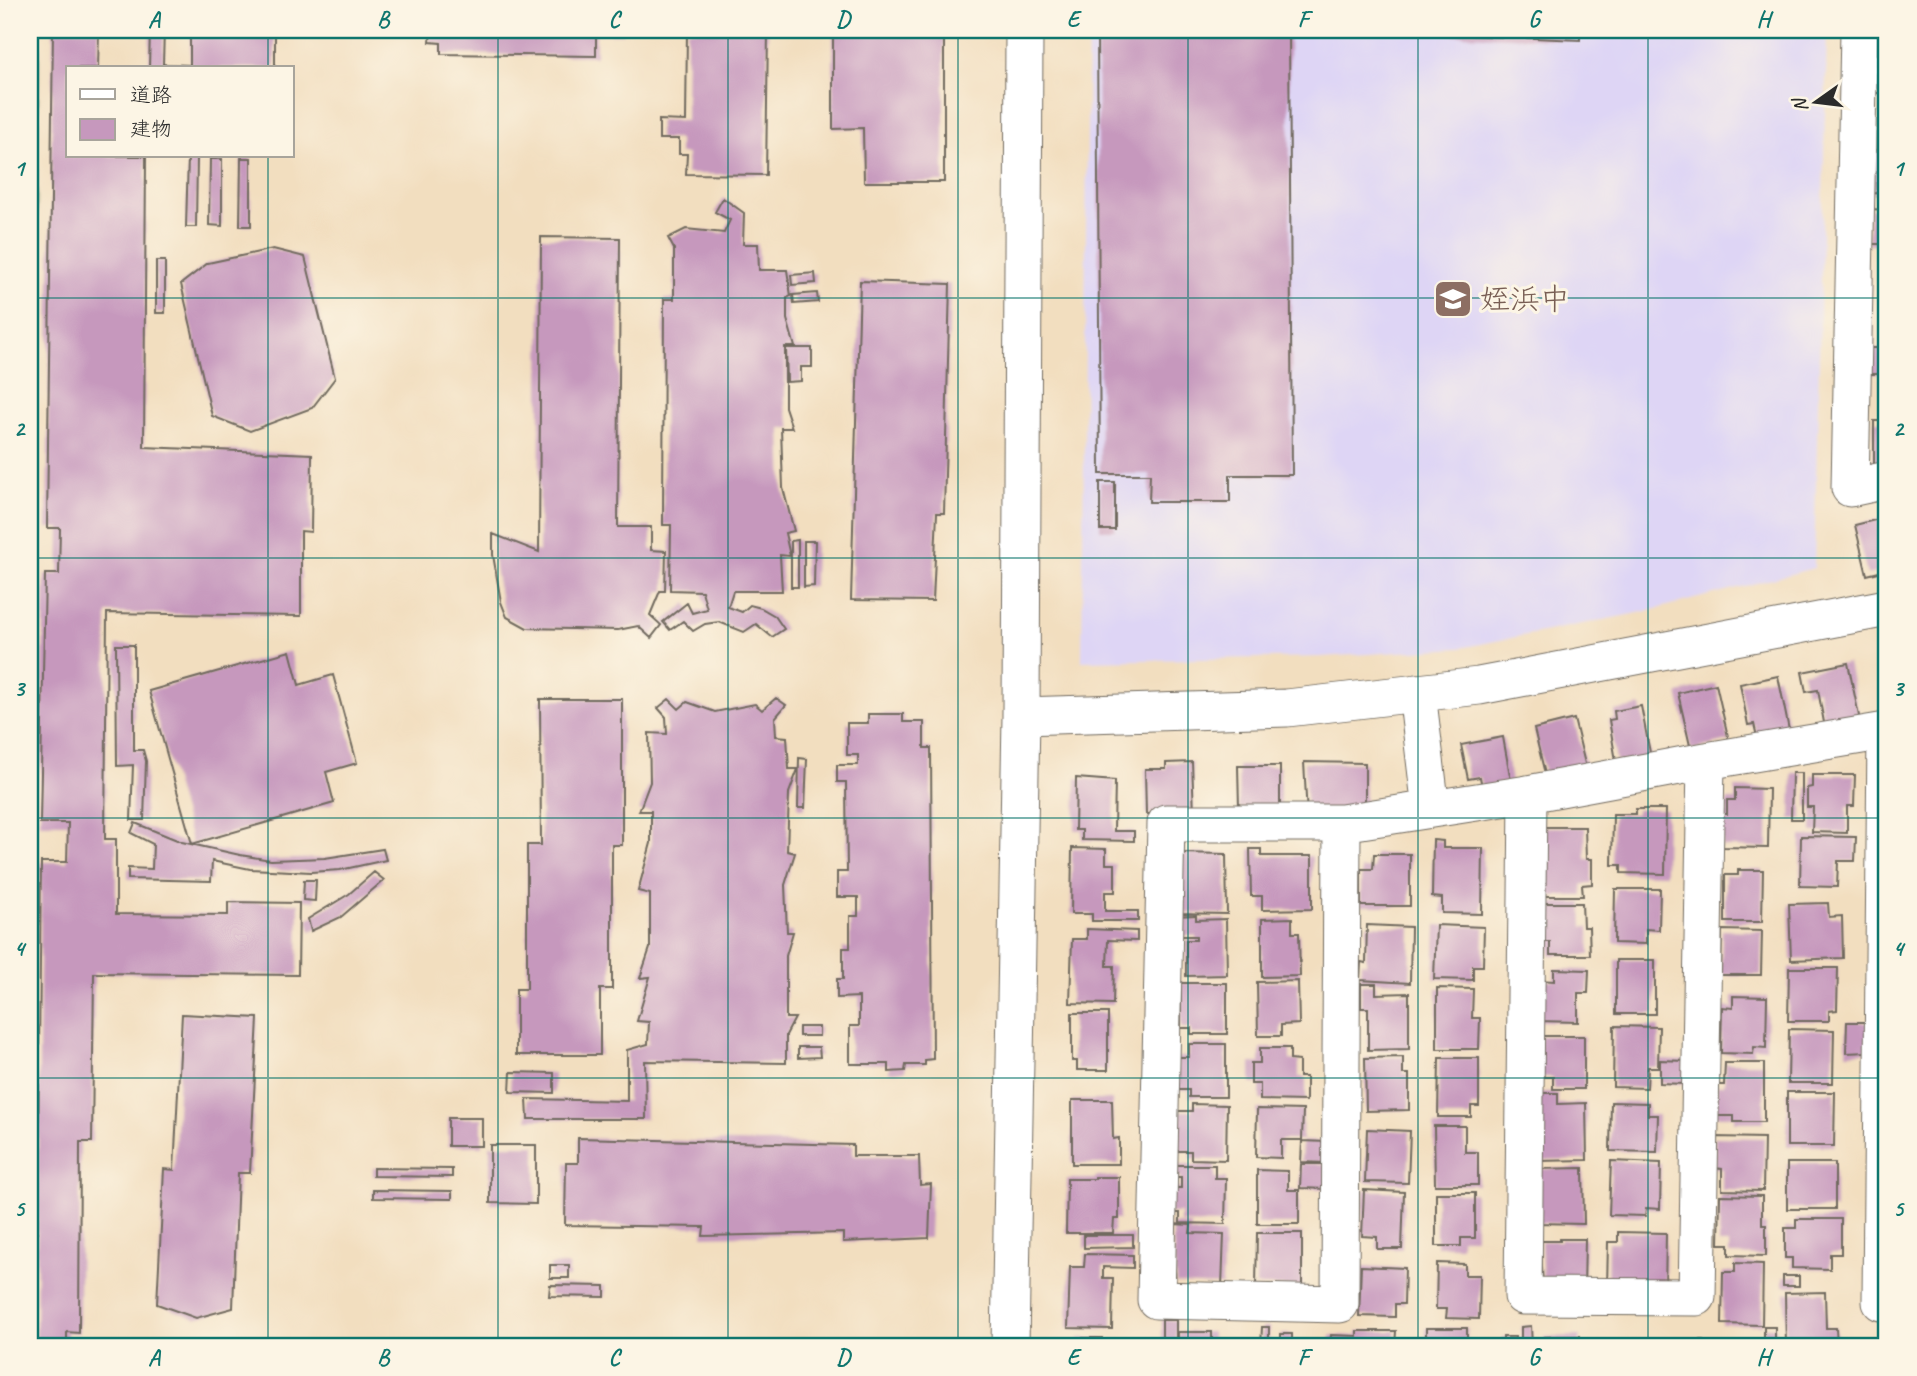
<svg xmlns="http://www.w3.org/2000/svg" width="1917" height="1376" font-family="Caveat,'Klee One',sans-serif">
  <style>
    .built { fill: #ded5f5 }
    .green { fill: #a1cf7c; stroke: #667d54; stroke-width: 2 }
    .building { fill: #c698bd }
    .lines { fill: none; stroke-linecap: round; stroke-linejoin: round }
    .minor-casing { stroke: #716a5f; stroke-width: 39 }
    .minor { stroke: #fff; stroke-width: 37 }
    .grid { fill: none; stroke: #0f766e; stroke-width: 2; stroke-opacity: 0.55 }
    .labels { text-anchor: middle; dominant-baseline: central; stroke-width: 6; stroke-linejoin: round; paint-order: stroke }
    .education-label { font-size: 30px; fill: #785e54; stroke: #fcf5e5; text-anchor: start }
    .neatline { fill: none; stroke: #0f766e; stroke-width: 2.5 }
    .grid-label { font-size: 23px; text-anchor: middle; font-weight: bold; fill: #0f766e }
  </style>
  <rect width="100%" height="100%" fill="#fcf5e5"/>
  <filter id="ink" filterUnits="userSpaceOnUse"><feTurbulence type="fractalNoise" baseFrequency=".0143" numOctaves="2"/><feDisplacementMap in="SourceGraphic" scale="14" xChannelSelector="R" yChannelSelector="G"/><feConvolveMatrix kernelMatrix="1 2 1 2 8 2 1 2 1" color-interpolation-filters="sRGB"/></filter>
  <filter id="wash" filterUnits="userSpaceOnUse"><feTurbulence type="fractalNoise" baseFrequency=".00686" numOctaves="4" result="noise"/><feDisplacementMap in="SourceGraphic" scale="28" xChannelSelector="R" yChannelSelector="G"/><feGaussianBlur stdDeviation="1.57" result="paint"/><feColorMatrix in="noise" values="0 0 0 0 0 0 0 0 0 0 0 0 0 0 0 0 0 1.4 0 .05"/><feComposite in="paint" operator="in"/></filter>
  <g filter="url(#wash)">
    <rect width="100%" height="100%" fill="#f2debf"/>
    <!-- built -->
    <path class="built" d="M1088,30h739l-13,538 -166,43 -188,37 -139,9 -239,4z"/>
    <!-- green -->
    <path class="green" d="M30,30h9l-9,642z"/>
    <g id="blocks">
      <!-- building -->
      <path class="building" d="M53,30h46l-1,38h-30v88h78l-2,291 168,7 -1,78 -10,-1v85l-194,-3 -2,226h11v75l112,1v-13l71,1 -1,72 -204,-2 -2,169h-12l-1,191 -12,-1v14h-31l5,-484h26l1,-39h-28l5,-249h14l1,-46h-13z
        M150,30h14l-1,34 27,1v-35h85v38h-126z
        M431,30h192v4h-27v22l-155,-2v-11l-11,-1z
        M687,30h81l-2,145 -80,-1 1,-20h-8v-15h-20v-19l27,1z
        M833,30h111v152h-80l-1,-54 -30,1z
        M1097,30h192l3,445h-62v27h-81l1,-28h-50z
        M1349,30h231v10z
        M1872,30h15v21l-16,-1z
        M1876,75h11v35h-7l1,-17h-6z
        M1875,150l12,1v43l-15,-1z
        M188,157h9l-1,70h-10z
        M241,158h10v68h-11z
        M210,159h12v67l-13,-1z
        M723,198l21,15 -1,31h15l1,26h28l4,26 -4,2v21l8,28h-10v60l7,21h-11l2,60 11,43 -9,2 5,23 -10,-1 2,36h-49l-5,16 14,5 8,-7 11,3 14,8 9,13 -12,8 -16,-13 -12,8 -25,-10 -14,2 -12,7 -10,-10 -13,9 -7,-8 24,-19 5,10 15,-4 -5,-18 -32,-1 1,-65h-8l1,-226h10v-50l-6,-11 18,-9 38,4 6,-13 -15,-8z
        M1870,209l17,1v47h-4l1,-13h-16z
        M541,237l79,1 -2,289h33v23l15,1 -1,40h-5l-10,24 11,10 -10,13 -13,-12 -20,4 -91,-2 -20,-11 -6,-15 -8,-47v-21l46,18z
        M273,249l32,8 30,121 -23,30 -62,23 -38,-15 -31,-132 27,-21z
        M156,261h9v52h-9z
        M815,273l1,10 -24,2 -1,-10z
        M860,281l90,3 -6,229h-7l-4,88 -82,-1z
        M817,293l1,9 -24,2 -1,-9z
        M1885,294h2v39h-5z
        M786,348h26v19h-11v14l-14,1z
        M1870,348h17v49h-6l-1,-23h-10z
        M1874,421h13v45l-13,-1z
        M1100,482h15v48h-15z
        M1887,517v53l-20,5 -12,-50z
        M798,540v47h-7v-46z
        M804,541h11l-1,45 -10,1z
        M116,645h18v105h9l3,11 -2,59h-13l2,-55 -16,1z
        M290,651l9,34 34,-10 24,88 -31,9 8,31 -142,41 -43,-153z
        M1848,663l12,58 -35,7 -7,-38 -12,2 -4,-20z
        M1778,676l12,59 -32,6 -4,-17 -6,1 -8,-41z
        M1716,684l13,57 -38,9 -13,-57z
        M776,698l10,7 -11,13 1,18 11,1 2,32h9l-9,24 -2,58 8,2 -10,32 2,47h6l-7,24v62h9l-9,17v28l-141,-2 1,58h-118l-1,-20 100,2v-51l21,-6 1,-22 -12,-1 13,-44 -10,1 10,-30v-54l-12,-3 13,-48v-32h-12l11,-29 -1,-49 18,1 -1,-17 -8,-9 11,-9 10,10 8,-7 28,10 40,-8 7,6z
        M540,699h82v146h-10v144h-12v66h-84v-66h11v-144h14z
        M1641,706l11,57 -36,-2 -7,-41 6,-1 -1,-8z
        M868,714h35v8h21v26h7l2,311 -8,1v5h-19l-1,6 -16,1v-8h-39v-38h9v-29l-22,1v-19h6v-31h7v-32h8v-19h-21v-25h10l-1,-90h-9v-17h21v-10h-11v-32h21z
        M1574,719l14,57 -42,2 -12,-49z
        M1503,737l8,44 -29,6 -2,-10 -12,2 -7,-34z
        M799,758l8,1 -2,49h-7z
        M1192,762l2,51 -48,1 -1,-45h21v-6z
        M1304,762l61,1v47l-58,6z
        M1238,766h42v48l-41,-6z
        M1792,773h10v46h-11z
        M1812,775h43l-1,31h-7v27l-35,-1 1,-25h-6v-19l5,-1z
        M1076,778l39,3 -1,50h20v10l-52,-1v-10h-7z
        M1735,788l34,1 -1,59 -45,-1 -5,-33h9v-14h8z
        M1636,809h30l-1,65 -44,-1v-8h-9l1,-51h23z
        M135,823l47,19 58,13 31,5 54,-2 58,-9 3,11 -46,10 -29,2 -61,-3 -38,-8 -1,20 -83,-2v-11l24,1 1,-25 -22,-11z
        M1544,827h41l1,32h6v25l-10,1 1,11h-47z
        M1801,836l55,1 -1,24h-17l-1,26 -37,-1z
        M1433,840l10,1v7h40l-1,66 -40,-1v-15l-10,-1z
        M1072,848l34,1v15h9v28h-10v19h33v10h-46v-7h-21z
        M1250,849h11v7h51v53l-50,1v-14h-11z
        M1178,853l48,1 1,60 -53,-1z
        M1374,854h36v52h-49v-37h12z
        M1738,870h25l-1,52h-37v-47h13z
        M374,872l10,8 -43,37 -30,14 -3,-12 41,-25z
        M304,880h12l-1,21 -12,-1z
        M1615,889h45l-1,41 -13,-1v15l-32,-1z
        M1538,903h44l1,24h6l1,28h-40v-13h-12z
        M1828,903l1,14 13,-1 1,42 -52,2 -2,-56z
        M1196,915v5l30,-1 1,56 -41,1v-36h10v-4h-19l-1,-20z
        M1292,918v15h7l1,43 -38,1v-58z
        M1367,925l44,2 -1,56 -50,-3 1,-18 5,1z
        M1436,925l48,2 -1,39h-10v14l-39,-1z
        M1087,929l50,2v10l-29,-1 -1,26h7l-1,38 -43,-1 2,-64h15z
        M1722,930l40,1 -1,44h-40z
        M1616,960h39v54h-39z
        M1789,968h49l-1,42 -8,1v10h-41z
        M1554,969l35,1 -1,23h-10v29l-40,-1 1,-41 15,1z
        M1298,981l1,43 -18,1v11h-23l-1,-54z
        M1181,983h46v51h-36v-6h-10z
        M1361,984h15v10l33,-1v56l-41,1v-42h-7z
        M1437,988l36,1 -1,29h8l-1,31h-42z
        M1733,996l34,1 -1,51 -12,-1 -1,7 -32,-1 1,-46 11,1z
        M1072,1013h36v57h-31v-9h-5z
        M182,1014l76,4 -8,155h-12l-5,135 -37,10 -39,-14 7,-135 10,1z
        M1847,1022h21v30l-22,1z
        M1614,1026l45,1 -1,40h-10l-1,21 -34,-1z
        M799,1027h20v9h-20z
        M1789,1029l45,1 -1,53h-45z
        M1541,1036h43v53h-31v-12h-17z
        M1189,1044h37v53h-37v-7h-12v-33h12z
        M798,1047h21l1,10 -22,1z
        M1260,1048h30v12l9,1v16h7v24l-46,-1v-16h-9v-21h9z
        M1403,1057v17h6v36l-43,1 -1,-53z
        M1439,1058h40v48h-8v11h-33z
        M1660,1060l25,1 -1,23 -24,-1z
        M1725,1063h39v59h-30v-6h-18l1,-31h7z
        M511,1072l43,1v20l-44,-1z
        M1787,1092h48l-1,54h-47z
        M1537,1093h21v11l28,-1 1,57 -50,1z
        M1072,1100h40l1,39 6,-1v26h-47z
        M1611,1102l37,1v12h10l-1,37 -47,-1z
        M1192,1104l35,1 -1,55 -35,-1v-8h-16l1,-40h16z
        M1257,1109l46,1 -1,30h-21v18l-25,-1z
        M448,1118h34v28h-34z
        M1434,1126h31v26h13v33h-43z
        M1367,1129l43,2 -2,52 -43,-1z
        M1715,1137l49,1 -1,53 -41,-1v-21l-8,-1z
        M578,1138l275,7v11h66l1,29 11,-1 -2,54 -86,4v-9l-140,3 1,-9 -139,-2 1,-62h12z
        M1302,1141l25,1 -1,21 -25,-1z
        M490,1145h46v59l-46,-1z
        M1611,1161l50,2 -1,46 -14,-1 -1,8 -36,-1z
        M1787,1163h48v46h-48z
        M1301,1164h26v25l-27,-1z
        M1171,1165h44v13h11l-1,46 -45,-1v-10h-10l1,-25h10v-11h-10z
        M373,1168l79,1v8l-79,-1z
        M1583,1168l1,56 -48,-1 -1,-54z
        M1257,1170l31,1v19h11v34h-42z
        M1095,1177h24v42h-5l-1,14h-47l1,-54h28z
        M373,1190l79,1v8l-79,-1z
        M1364,1190l40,2 -2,57h-25v-12l-15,-1z
        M1436,1193h39v45h-14v8h-25z
        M1720,1195l42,1v29h4v31l-37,-1v-11h-10z
        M1796,1219h45v35h-11v15l-38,-1v-10h-7v-30h11z
        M1172,1224l19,1 -1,8 34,1 -2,52 -46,-2z
        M1618,1232l48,1 -1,59 -58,-5 1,-45h10z
        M1257,1233h45v54l-46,-1z
        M1084,1235h49v12l-49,1z
        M1560,1239h25l-1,51h-41l-2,-49h19z
        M1085,1254l48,1v13l-30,-1v11h10l-1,51 -44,-1 2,-61h14z
        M1437,1263l28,1v11h15l-1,44 -33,-1 1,-9h-11z
        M1735,1263l28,1 -1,61 -40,-1 1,-52h12z
        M550,1265h19v13h-19z
        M1361,1266l44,2 -1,36h-9v13l-36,-1z
        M1783,1276h16v10h-16z
        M550,1285l55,1v11l-56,-1z
        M1825,1292l1,36h10l1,18h-51l-1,-53z
        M1162,1320h14v26h-14z
        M1531,1326l1,20h-11v-19z
        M1262,1327h7v19h-8z
        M1764,1327h11v15h-11z
        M1426,1328h41v15h13v3h-54z
        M1357,1331h39l-1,15h-65l1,-11 26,1z
        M1178,1332h34v14h-34z
        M1281,1334h11v8h19v4h-30z
        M1580,1336v10h-36v-9z
        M1503,1337h12v9h-12z
        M1079,1338h23v8h-23z
        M1634,1340h36v6h-37z
        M1693,1340h11v6h-11z"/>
    </g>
  </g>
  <g filter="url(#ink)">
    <use href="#blocks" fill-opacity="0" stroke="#716a5f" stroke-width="2"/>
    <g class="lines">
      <defs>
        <path id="minor" d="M1859,30l-9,458 37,-8
          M1417,693l14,116
          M1021,716l266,-8 192,-22 408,-78
          M1528,794l178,-33
          M1342,823l-2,481 -184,-4 10,-477h176l186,-29 -5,502 174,1 9,-536 180,-30 -5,571h6
          M1010,1346l11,-630 3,-686"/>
      </defs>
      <!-- minor casing -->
      <use href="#minor" class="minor-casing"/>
      <!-- minor -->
      <use href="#minor" class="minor"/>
    </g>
  </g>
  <!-- grid -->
  <path class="grid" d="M268,30v38M498,30v1316M728,30v1316M958,30v1316M1188,30v1316M1418,30v1316M1648,30v1316M268,156v1190M30,298h1857M30,558h1857M30,818h1857M30,1078h1857"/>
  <!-- icons -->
  <defs>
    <symbol id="school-square" viewBox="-11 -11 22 22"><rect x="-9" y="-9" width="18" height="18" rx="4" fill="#8d6e63" stroke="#fcf5e5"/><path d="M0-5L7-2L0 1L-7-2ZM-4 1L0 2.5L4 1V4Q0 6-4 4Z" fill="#fff"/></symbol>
  </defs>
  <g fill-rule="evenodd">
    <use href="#school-square" x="1431" y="277" width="44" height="44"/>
  </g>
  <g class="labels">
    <!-- education labels -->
    <g class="education-label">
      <text x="1480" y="299">姪浜中</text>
    </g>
  </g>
  <!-- margin -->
  <rect width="1917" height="1376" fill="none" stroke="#fcf5e5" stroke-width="77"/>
  <!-- legend -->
  <rect x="66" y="66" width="228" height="91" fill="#fcf5e5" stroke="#a8a49b" stroke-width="2"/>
  <rect x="80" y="89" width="35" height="10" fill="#ffffff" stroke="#a8a49b" stroke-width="2"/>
  <text x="130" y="102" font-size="21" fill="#2b2b2b">道路</text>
  <rect x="80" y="119" width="35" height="21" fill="#c698bd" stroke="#a8a49b" stroke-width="2"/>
  <text x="130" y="136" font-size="21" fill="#2b2b2b">建物</text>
  <!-- north arrow -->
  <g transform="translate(1816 102) rotate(256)" stroke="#fcf5e5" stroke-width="5" paint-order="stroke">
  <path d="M0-5L12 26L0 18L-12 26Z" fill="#2b2b2b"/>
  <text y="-10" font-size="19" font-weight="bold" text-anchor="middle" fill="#2b2b2b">N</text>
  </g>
  <rect x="38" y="38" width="1840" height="1300" class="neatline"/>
  <g class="grid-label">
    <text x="154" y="27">A</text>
    <text x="383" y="27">B</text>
    <text x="614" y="27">C</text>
    <text x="843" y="27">D</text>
    <text x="1073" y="27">E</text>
    <text x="1303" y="27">F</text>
    <text x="1534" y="27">G</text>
    <text x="1763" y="27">H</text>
    <text x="19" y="176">1</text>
    <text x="1898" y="176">1</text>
    <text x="19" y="436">2</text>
    <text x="1898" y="436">2</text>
    <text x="19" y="696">3</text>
    <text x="1898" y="696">3</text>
    <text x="19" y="956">4</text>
    <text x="1898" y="956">4</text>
    <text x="19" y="1216">5</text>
    <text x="1898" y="1216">5</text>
    <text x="154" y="1365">A</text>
    <text x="383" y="1365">B</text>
    <text x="614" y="1365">C</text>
    <text x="843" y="1365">D</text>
    <text x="1073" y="1365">E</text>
    <text x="1303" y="1365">F</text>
    <text x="1534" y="1365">G</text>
    <text x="1763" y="1365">H</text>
  </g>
</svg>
